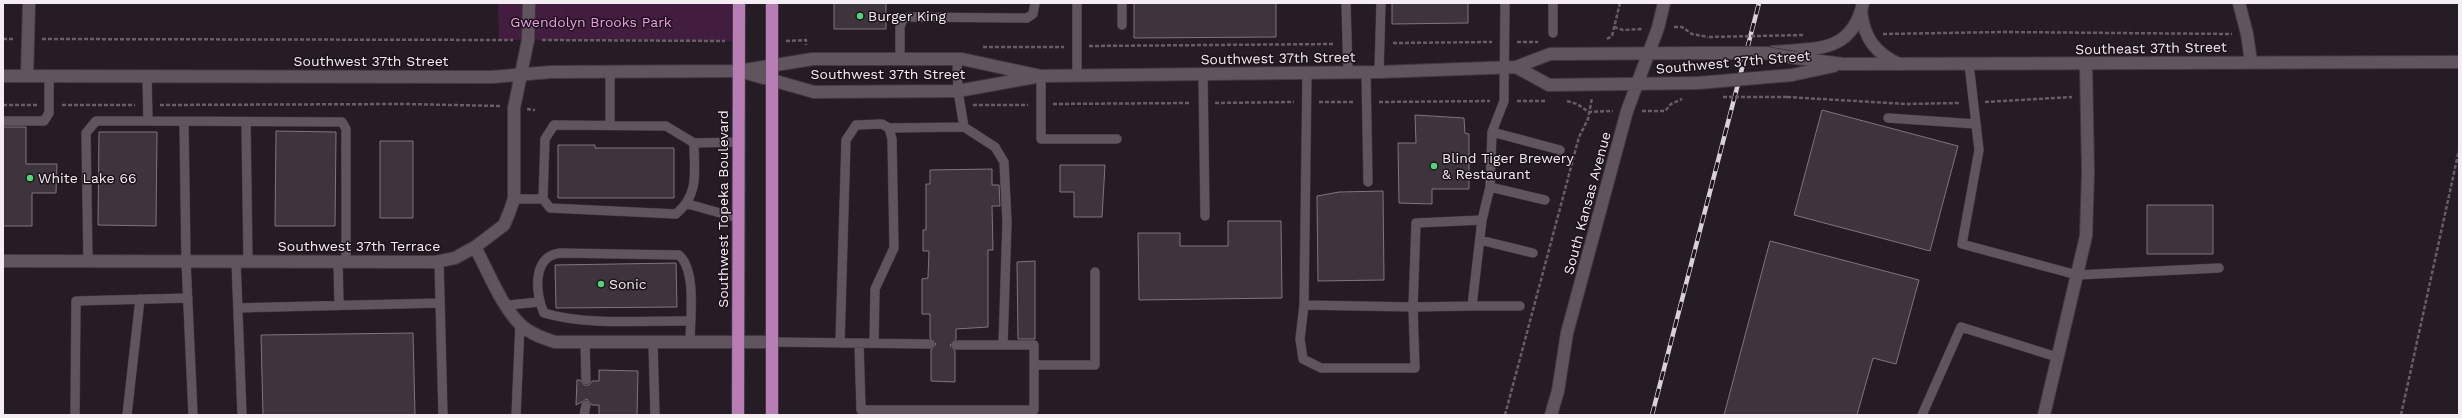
<svg xmlns="http://www.w3.org/2000/svg" width="2462" height="418" font-family="'Work Sans',sans-serif">
  <style>
    .green { fill: #431d40 }
    .building { fill: #3e343d; stroke: #80747e }
    .lines { fill: none; stroke-linecap: round; stroke-linejoin: round }
    .lane-casing { stroke: #413a40; stroke-width: 10 }
    .street-casing { stroke: #413a40; stroke-width: 14 }
    .secondary-casing { stroke: #413a40; stroke-width: 14 }
    .primary-casing { stroke: #413a40; stroke-width: 14 }
    .path { stroke: #665d65; stroke-width: 2.5; stroke-dasharray: 4 2; stroke-linecap: butt }
    .lane { stroke: #60555f; stroke-width: 9 }
    .street { stroke: #60555f; stroke-width: 12 }
    .secondary { stroke: #60555f; stroke-width: 12 }
    .primary { stroke: #b87db4; stroke-width: 12 }
    .rail-casing { stroke: #d8d1d7; stroke-width: 4.5 }
    .rail { stroke: #1c131b; stroke-width: 3; stroke-dasharray: 9; stroke-linecap: butt }
    .secondary-bridge-casing { stroke: #413a40; stroke-width: 14; stroke-linecap: butt }
    .path-bridge { stroke: #665d65; stroke-width: 2.5; stroke-dasharray: 4 2; stroke-linecap: butt }
    .secondary-bridge { stroke: #60555f; stroke-width: 12 }
    .poi-dot { fill: #4ed675; stroke: #1c131b; stroke-width: 1.5 }
    .labels { text-anchor: middle; dominant-baseline: central; stroke-width: 3; stroke-linejoin: round; paint-order: stroke }
    .poi-label { font-size: 14px; fill: #f4edf3; stroke: #1c131b; text-anchor: start }
    .park-label { font-size: 14px; fill: #f09de9; stroke: #1c131b }
    .street-label { font-size: 14px; fill: #f4edf3; stroke: #1c131b }
  </style>
  <rect width="100%" height="100%" fill="#261c25"/>
  <!-- green -->
  <path class="green" d="M498,3h240v38l-239,-1z"/>
  <!-- building -->
  <path class="building" d="M834,3h52v26h-52z
    M1134,3h142v34l-142,1z
    M1392,3h76v20l-76,1z
    M1822,110l136,36 -28,105 -136,-36z
    M1415,115l49,3 1,15 4,1v55h-37v15l-33,-1 -1,-60h18z
    M3,127h23v37h31l-1,29h-24v33h-29z
    M276,131l60,1 -1,94h-60z
    M99,132h58l-1,94 -58,-1z
    M380,141h33v77h-33z
    M558,145h37v3h79v50h-116z
    M1060,165h45l-3,52h-28v-25h-14z
    M992,169v16h7l1,21h-8l1,44h-5v77l-32,2v10l-6,6 5,6v31l-24,-1v-31l5,-6 -6,-6v-24h-8v-35l6,-1 1,-27h-6v-21h3v-46h4v-14z
    M1383,191l1,89 -66,1 -1,-85 22,-4z
    M2147,205h66v49h-66z
    M1228,221h53l1,77 -143,2 -1,-67h42v13h48z
    M1770,241l149,39 -23,84 -23,-6 -16,57h-133z
    M1035,261v78h-17l-1,-77z
    M676,263l1,44 -121,1 -1,-43z
    M413,333l2,82h-152l-2,-80z
    M599,370l39,1 -1,44h-38v-10h-7l-5,-6 -11,6 1,-25h3l4,5h5l3,-4h7z"/>
  <g class="lines">
    <defs>
      <path id="lane" d="M1346,3l2,70
        M1553,3v30
        M1122,25v-22
        M900,59v-32l3,-8 6,-2 118,1 6,-4 2,-11
        M957,59l1,32 6,36
        M1969,64l10,86 -17,94 115,31 142,-7
        M610,72v53
        M1366,72l2,110
        M1379,72l2,-69
        M1203,74l2,142
        M1077,75v-72
        M147,76l1,45 194,1 4,7v132
        M1041,76v63h76
        M1888,118l88,6
        M3,121h41l5,-8v-37
        M184,122l2,139 7,154
        M246,122l2,139
        M889,128l75,-1 31,20 9,15 3,60 -4,123
        M1492,132l68,18
        M694,143c0,28 6,51 -18,71l-126,-6 -7,-9 2,-60 9,-14 112,1 28,17 44,-1
        M1490,187l55,13
        M514,199h29
        M688,204l50,14
        M1482,220l-66,3 -3,84 59,-1 10,-86 8,-33 2,-55 12,-31 1,-98
        M1480,240l53,13
        M88,261l-2,-128 10,-12h52
        M236,261l6,154
        M338,261l1,44
        M439,261l4,154
        M507,305l32,-3
        M1304,305l-4,34 3,20 18,9h94l-2,-61 -109,-2 3,-232
        M1472,306h48
        M238,308l202,-5
        M690,321c-46,-1 -102,5 -146,-8 -9,-19 -12,-57 16,-60l119,2c18,16 11,64 11,88
        M585,342l1,38
        M772,342l158,2
        M653,343l2,72
        M840,343l6,-203 10,-15 26,-1 7,4 3,11 2,109 -19,41 -1,54
        M859,343l2,67h173v-65h-78
        M1034,365h61v-93
        M75,415l1,-114 112,-3
        M127,415l13,-116
        M516,415l4,-91
        M584,415l2,-10
        M1922,415l39,-88 96,30"/>
      <path id="street" d="M2239,3l8,31 4,28
        M1861,11c3,27 14,42 38,53
        M1773,52c42,-4 79,2 90,-49
        M27,76l2,-73
        M475,247c13,24 27,61 47,79 9,8 21,12 33,16h217
        M3,261l432,1 20,-4 20,-11 29,-22 5,-12 5,-14v-91l14,-68 1,-37
        M2044,415l42,-179 2,-63 -2,-109"/>
      <path id="secondary" d="M1796,58l47,6 616,-2
        M1516,67l33,18 149,-2
        M743,72l71,20 144,-1 83,-15 338,-4 137,-5 34,-13 153,-1
        M1792,75l42,-9
        M3,76l489,1 59,-5 187,-1 75,-12h149l79,17
        M1551,415l7,-24 9,-58 60,-222 31,-83 6,-25"/>
      <path id="primary" d="M738,415l1,-412
        M772,415v-412"/>
    </defs>
    <!-- lane casing -->
    <use href="#lane" class="lane-casing"/>
    <!-- street casing -->
    <use href="#street" class="street-casing"/>
    <!-- secondary casing -->
    <use href="#secondary" class="secondary-casing"/>
    <!-- primary casing -->
    <use href="#primary" class="primary-casing"/>
    <!-- path -->
    <path class="path" d="M1614,27l9,3 20,-1
      M1674,27h8l10,7 16,3
      M1883,34l121,-2 228,2
      M3,39h12
      M42,39l471,1
      M1607,39l5,-3 8,-33
      M542,40l183,1
      M786,41l20,-1v5
      M1517,42h21
      M1393,43l99,-1
      M1089,46l245,-2
      M983,47h81
      M1787,97l119,7 54,-1
      M1517,101h29
      M1567,101l10,3 12,8 24,-1
      M1319,102h35
      M1379,102l111,-1
      M1985,102l87,-5
      M1215,103l79,-1
      M1053,104l137,-1
      M3,105h34
      M62,105h73
      M160,105l244,-1 97,2
      M973,105h55
      M527,109l8,1
      M1642,111h23l6,-7 11,-5
      M1505,415l74,-278 9,-18 4,-21
      M2401,415l58,-265"/>
    <!-- lane -->
    <use href="#lane" class="lane"/>
    <!-- street -->
    <use href="#street" class="street"/>
    <!-- secondary -->
    <use href="#secondary" class="secondary"/>
    <!-- primary -->
    <use href="#primary" class="primary"/>
    <defs>
      <path id="rail" d="M1652,415l107,-412"/>
    </defs>
    <!-- rail casing -->
    <use href="#rail" class="rail-casing"/>
    <!-- rail -->
    <use href="#rail" class="rail"/>
    <defs>
      <path id="secondary-bridge" d="M1703,53h63l30,5
        M1698,83l94,-8"/>
    </defs>
    <!-- secondary-bridge casing -->
    <use href="#secondary-bridge" class="secondary-bridge-casing"/>
    <!-- path-bridge -->
    <path class="path-bridge" d="M1709,37l94,-2
      M1723,97h64"/>
    <!-- secondary-bridge -->
    <use href="#secondary-bridge" class="secondary-bridge"/>
  </g>
  <!-- markers -->
  <g class="poi-dot">
    <circle cx="860" cy="16" r="4"/>
    <circle cx="1434" cy="166" r="4"/>
    <circle cx="30" cy="178" r="4"/>
    <circle cx="601" cy="284" r="4"/>
  </g>
  <g class="labels">
    <!-- poi labels -->
    <g class="poi-label">
      <text x="868" y="16">Burger King</text>
      <text x="1442" y="158">Blind Tiger Brewery<tspan x="1442" dy="16">&amp; Restaurant</tspan></text>
      <text x="38" y="178">White Lake 66</text>
      <text x="609" y="284">Sonic</text>
    </g>
    <!-- park labels -->
    <g class="park-label">
      <text x="591" y="22">Gwendolyn Brooks Park</text>
    </g>
    <!-- street labels -->
    <g class="street-label">
      <text transform="translate(2151 48) rotate(-1)">Southeast 37th Street</text>
      <text transform="translate(1278 58) rotate(-1)">Southwest 37th Street</text>
      <text x="371" y="61">Southwest 37th Street</text>
      <text transform="translate(1733 62) rotate(-5)">Southwest 37th Street</text>
      <text x="888" y="74">Southwest 37th Street</text>
      <text transform="translate(1587 203) rotate(-75)">South Kansas Avenue</text>
      <text transform="translate(723 209) rotate(-90)">Southwest Topeka Boulevard</text>
      <text x="359" y="246">Southwest 37th Terrace</text>
    </g>
  </g>
  <!-- border -->
  <rect width="2462" height="418" fill="none" stroke="#f4edf3" stroke-width="8"/>
</svg>
